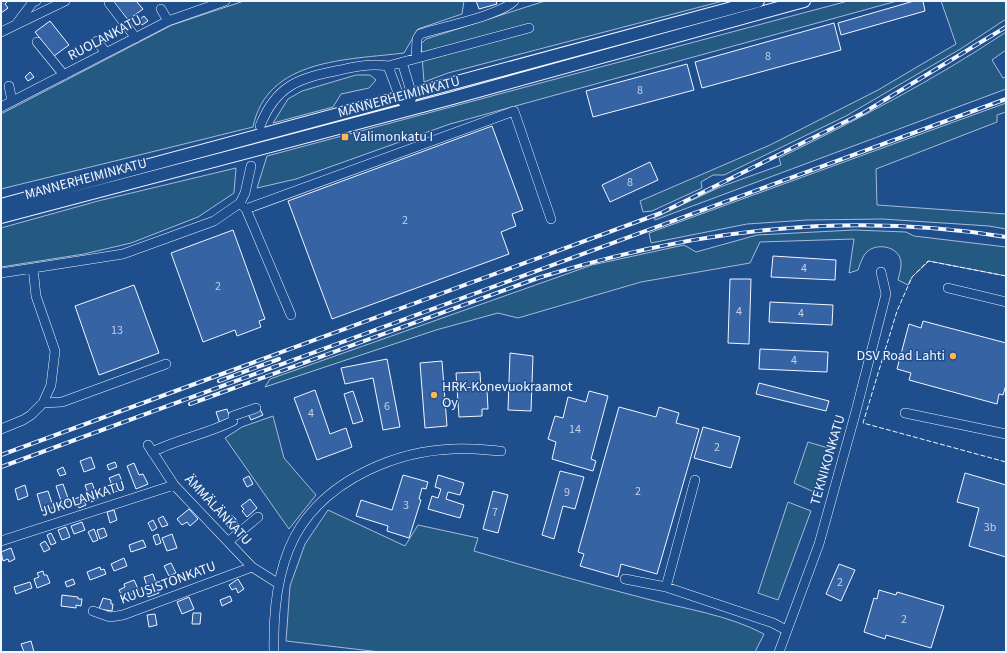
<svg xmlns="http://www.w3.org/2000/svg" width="1007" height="653" font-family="'Source Sans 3',sans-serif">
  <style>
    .green { fill: #245a82; stroke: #a8bbd7 }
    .building { fill: #3563a3; stroke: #f2f6ff }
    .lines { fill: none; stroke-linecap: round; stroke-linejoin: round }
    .minor-casing { stroke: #f2f6ff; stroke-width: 10 }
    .major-casing { stroke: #f2f6ff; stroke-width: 14 }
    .minor { stroke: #1f4e8c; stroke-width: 9 }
    .major { stroke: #1f4e8c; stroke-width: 12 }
    .rail-casing { stroke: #f2f6ff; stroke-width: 4 }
    .rail { stroke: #1f4e8c; stroke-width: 2.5; stroke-dasharray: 8; stroke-linecap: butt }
    .fence { stroke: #f2f6ff; stroke-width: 1; stroke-dasharray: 5 2; stroke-linecap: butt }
    .poi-dot { fill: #ffb74d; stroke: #1f4e8c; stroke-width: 1.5 }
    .labels { text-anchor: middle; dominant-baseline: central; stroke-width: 3; stroke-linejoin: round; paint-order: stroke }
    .number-label { font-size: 12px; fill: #c3d1e8 }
    .street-label { font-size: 14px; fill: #f2f6ff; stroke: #1f4e8c }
    .poi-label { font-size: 14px; fill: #f2f6ff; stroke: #1f4e8c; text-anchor: start }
  </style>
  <rect width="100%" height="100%" fill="#1f4e8c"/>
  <!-- green -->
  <path class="green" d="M244,1h220l-2,13 -44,15 -14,24c-56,7 -137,5 -151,74l-252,62v-75l171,-89z
    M545,1h178l-275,72 -24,9 -3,-38 5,-5z
    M848,1h49l-447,123 -154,55 -39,9 10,-32z
    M941,1h65v18l-44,29 -116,68 -122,59h-11l-12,7 1,6 -50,23 -9,1 -3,-11 130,-56 108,-55 78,-46z
    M1006,32v18l-14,10 11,18 3,-1v12l-351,131 -1,-2 66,-31 61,-22 -2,-7c78,-38 155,-78 227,-126z
    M356,75h14l6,5 -7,8 -28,6 -8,13 -60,16 15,-24 14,-8z
    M1006,103v9l-9,3v7l-121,47 1,36 129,9v15l-17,-3 -107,-7 -75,1 -60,4 -96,19 -2,-10z
    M236,168l-2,25 -36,24 -67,26 -47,11 -83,13v-39l97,-27z
    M854,230l52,2 8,4 92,11v29l-77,-15 -17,16 -4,8 -10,-5c1,-5 3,-10 3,-15 1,-16 -18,-22 -30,-16 -8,4 -10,13 -13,21l-9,3 5,-34 -94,3 -10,21 -109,19 -123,36 -20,-5 -62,17 -171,57 5,-8 322,-114 92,-20 12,7 61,-17z
    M273,416l11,42 32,37 -27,34 -64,-91 17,-11z
    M808,442l20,6 -14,44 -20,-9z
    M788,502l23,9 -33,89 -20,-7z
    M328,510l77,36 13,-21 60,13 -4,13c57,17 115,33 173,48 39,10 81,16 117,35l-9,18h-375l-94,-11 4,-55 15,-42z"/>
  <!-- building -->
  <path class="building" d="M1,1h7l-3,3 3,4 -7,5z
    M113,1h23l7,8 -15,11z
    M476,1h20l1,3 -18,5z
    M914,1h9l2,10 -84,24 -3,-12z
    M144,16l4,5 -6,4 -3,-5z
    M50,21l19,24 -15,11 -19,-24z
    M834,23l7,27 -139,38 -7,-26z
    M687,64l7,26 -101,27 -7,-26z
    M30,72l4,5 -6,4 -3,-4z
    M492,126l31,84 -11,4 4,12 -15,6 8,22 -177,65 -44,-118z
    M650,162l8,18 -48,22 -8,-17z
    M233,230l32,89 -6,2 2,6 -24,9 -2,-6 -32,12 -32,-89z
    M773,256l63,4 -1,20 -64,-3z
    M730,279h21l-2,65 -21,-1z
    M134,285l25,68 -60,22 -24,-69z
    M770,302l63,3 -1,20 -63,-3z
    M923,321l83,22v42l-3,10 -4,-1 -2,10 -88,-24 2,-7 -14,-4 12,-45 12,4z
    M760,349l68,3 -1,20 -68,-3z
    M510,353l23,3 -2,55 -23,-1z
    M387,359l13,68 -17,3 -10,-52 -28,6 -4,-16z
    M442,361l5,65 -22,2 -5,-65z
    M480,372l1,18h6l1,19h-6v7l-23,1 -3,-44z
    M759,383l70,18 -3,10 -70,-17z
    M315,390l15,44 16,-6 6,19 -35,13 -23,-62z
    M353,391l10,30 -10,3 -9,-30z
    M589,391l19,5 -17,63 5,2 -3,10 -41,-12 4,-17 -8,-3 7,-23 8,2 5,-21 18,5z
    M619,407l37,10 3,-10 20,6 -3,10 23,6 -42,145 -36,-10 -3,13 -38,-11 4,-12 -6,-2z
    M227,409l4,12 -11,3 -4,-12z
    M260,409l3,6 -12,5 -3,-6z
    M703,427l37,10 -9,31 -37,-10z
    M91,457l4,11 -11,4 -4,-11z
    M115,462l2,5 -8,3 -2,-5z
    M134,463l5,12 4,-1 5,10 -12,5 -9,-23z
    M63,467l3,7 -6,2 -3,-6z
    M560,471l24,6 -9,32 -12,-3 -9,33 -12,-4z
    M965,473l41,12v72l-37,-11 10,-38 -22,-6z
    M119,474l6,14 -10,4 -6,-14z
    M403,475l25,7 -2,7 -4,-1 -3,11 2,1 -12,38 -22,-7 1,-5 -32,-10 5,-16 31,10z
    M438,475l26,8 -4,12 -12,-3 -2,7 18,6 -4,13 -32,-9 4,-13 6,2 3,-9 -6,-2z
    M249,476l4,8 -6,3 -4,-8z
    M92,483l6,16 -7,3 -6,-17z
    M63,484l6,17 -7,3 -6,-18z
    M25,485l3,11 -10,4 -3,-11z
    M48,491l4,12 2,-1 1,5 -13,4 -5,-17z
    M493,491l15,4 -10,38 -15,-4z
    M82,496l4,9 -7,3 -2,-4 -2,1 -3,-5z
    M250,499l7,9 -10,9 -5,-6 2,-2 -3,-3z
    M189,509l9,10 -8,7 -3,-4 -5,3 -5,-6z
    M114,510l3,10 -7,3 -3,-11z
    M231,515l4,3 3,6 -7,6 -7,-8z
    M163,516l5,9 -6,2 -4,-8z
    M153,520l4,8 -5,3 -4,-8z
    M82,522l3,8 -11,4 -3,-8z
    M66,527l4,10 -8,3 -4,-10z
    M104,528l3,8 -7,3 -3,-9z
    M94,529l4,11 -5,2 -5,-10z
    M51,533l5,10 -5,2 -4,-10z
    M158,534l3,9 -5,2 -3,-9z
    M172,534l5,14 -10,3 -5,-13z
    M143,540l3,7 -15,5 -2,-7z
    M45,541l5,8 -6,3 -4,-8z
    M11,548l4,11 -6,3 -1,-3 -5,2 -2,-9z
    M124,558l3,8 -13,5 -3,-7z
    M171,563l5,10 -7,3 -5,-10z
    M839,564l16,6 -14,31 -15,-7z
    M100,567l1,3 3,-1 2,5 -16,6 -3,-8z
    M43,571l1,4h3l3,8 -13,5 -3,-9 5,-2 -2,-4z
    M153,574l3,9 4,-1 2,7 -4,1 1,3 -11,4 -2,-7 2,-1 -4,-12z
    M73,579l2,5 -8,3 -2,-5z
    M238,579l6,10 -6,4 -2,-5 -4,2 -3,-5z
    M134,580l5,11 -10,4 1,3 -6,2 -5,-10 6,-3 -1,-3z
    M30,582l2,6 -16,6 -2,-7z
    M879,590l17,5 1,-3 47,14 -13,42 -45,-13 -1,4 -21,-7 10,-34 3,1z
    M62,595l16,2v2h4l-1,7 -5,-1v3l-15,-2z
    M230,596l2,5 -10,5 -2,-6z
    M189,597l5,12 -12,5 -5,-12z
    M103,598l8,2v4h2l-1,7 -13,-2z
    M193,613h8l-1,11h-8z
    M155,614l2,11 -8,2 -2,-12z
    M31,641l3,11h-10l-3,-8z"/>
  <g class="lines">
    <defs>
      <path id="minor" d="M109,3l27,35
        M161,9l7,12
        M18,22l15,-20 3,-1
        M1,32l64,-31
        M97,41l9,12
        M37,42l27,33
        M416,58l1,-19 3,-5c21,-7 81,-19 94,-33
        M402,62l10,33 -1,5
        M388,66l12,32 9,12
        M9,86l3,15
        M1,107l167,-86 57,-20
        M260,126c16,-41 39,-48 80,-56 16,-4 32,-7 48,-4l141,-38
        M242,205l4,4 45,106
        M246,209l268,-98 37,108
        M1,273l122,-19 91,-33 26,-18 5,-10 6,-27
        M948,288l58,14
        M43,403l19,-1 104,-38
        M905,413l101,21
        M1,429l22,-9 8,-5 12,-12 8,-18 4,-34 -19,-55 -3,-28
        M148,445l26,40 78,82 27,17
        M152,452c26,-13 55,-18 81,-31v-5l23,-8
        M1,541l173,-56
        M229,541l29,-24
        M625,579l41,8 107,36 13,7
        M666,587l29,-107
        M93,611l17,6 13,-2 129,-48
        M274,652c-1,-41 4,-91 27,-126 32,-48 96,-75 152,-77 16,-1 33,1 48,2
        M779,652l40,-108 37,-133 30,-117 -5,-22"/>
      <path id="major" d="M1,205l757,-204
        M1,217l448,-118 355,-98"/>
    </defs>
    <!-- minor casing -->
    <use href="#minor" class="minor-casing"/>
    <!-- major casing -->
    <use href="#major" class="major-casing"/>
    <!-- minor -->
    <use href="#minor" class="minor"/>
    <!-- major -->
    <use href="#major" class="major"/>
    <defs>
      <path id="rail" d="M219,381l60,-22
        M190,404l348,-126c154,-48 308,-67 468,-41
        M1,455l660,-242 202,-100 143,-86
        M1,467l1005,-368"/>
    </defs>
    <!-- rail casing -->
    <use href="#rail" class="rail-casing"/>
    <!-- rail -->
    <use href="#rail" class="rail"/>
    <!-- fence -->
    <path class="fence" d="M1006,276l-78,-15 -16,16 -15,34 -34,112 143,39"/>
  </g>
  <!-- markers -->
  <g class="poi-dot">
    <rect x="341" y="133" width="8" height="8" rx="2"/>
    <circle cx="953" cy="356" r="4"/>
    <circle cx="434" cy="395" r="4"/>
  </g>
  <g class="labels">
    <!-- number labels -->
    <g class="number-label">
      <text x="768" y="56">8</text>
      <text x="640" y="90">8</text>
      <text x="630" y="182">8</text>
      <text x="405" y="220">2</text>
      <text x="804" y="268">4</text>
      <text x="218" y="286">2</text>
      <text x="739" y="311">4</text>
      <text x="801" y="313">4</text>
      <text x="117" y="330">13</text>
      <text x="794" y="360">4</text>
      <text x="387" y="406">6</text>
      <text x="311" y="413">4</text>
      <text x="575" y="429">14</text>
      <text x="717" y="447">2</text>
      <text x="638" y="491">2</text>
      <text x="567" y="492">9</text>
      <text x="406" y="505">3</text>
      <text x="495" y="512">7</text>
      <text x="990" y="527">3b</text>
      <text x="840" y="582">2</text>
      <text x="904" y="619">2</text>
    </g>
    <!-- street labels -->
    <g class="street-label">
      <text transform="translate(105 38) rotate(-28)">RUOLANKATU</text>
      <text transform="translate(399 97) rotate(-15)">MANNERHEIMINKATU</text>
      <text transform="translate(86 179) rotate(-15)">MANNERHEIMINKATU</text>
      <text transform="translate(828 460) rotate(-74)">TEKNIKONKATU</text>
      <text transform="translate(83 499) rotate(-18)">JUKOLANKATU</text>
      <text transform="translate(218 510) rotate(47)">ÄMMÄLÄNKATU</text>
      <text transform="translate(168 583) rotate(-20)">KUUSISTONKATU</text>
    </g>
    <!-- poi labels -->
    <g class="poi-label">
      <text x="353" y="137">Valimonkatu I</text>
      <text x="945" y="356" text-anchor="end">DSV Road Lahti</text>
      <text x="442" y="387">HRK-Konevuokraamot<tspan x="442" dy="16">Oy</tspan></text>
    </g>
  </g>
  <!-- border -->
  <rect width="1007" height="653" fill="none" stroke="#f2f6ff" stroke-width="4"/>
</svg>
